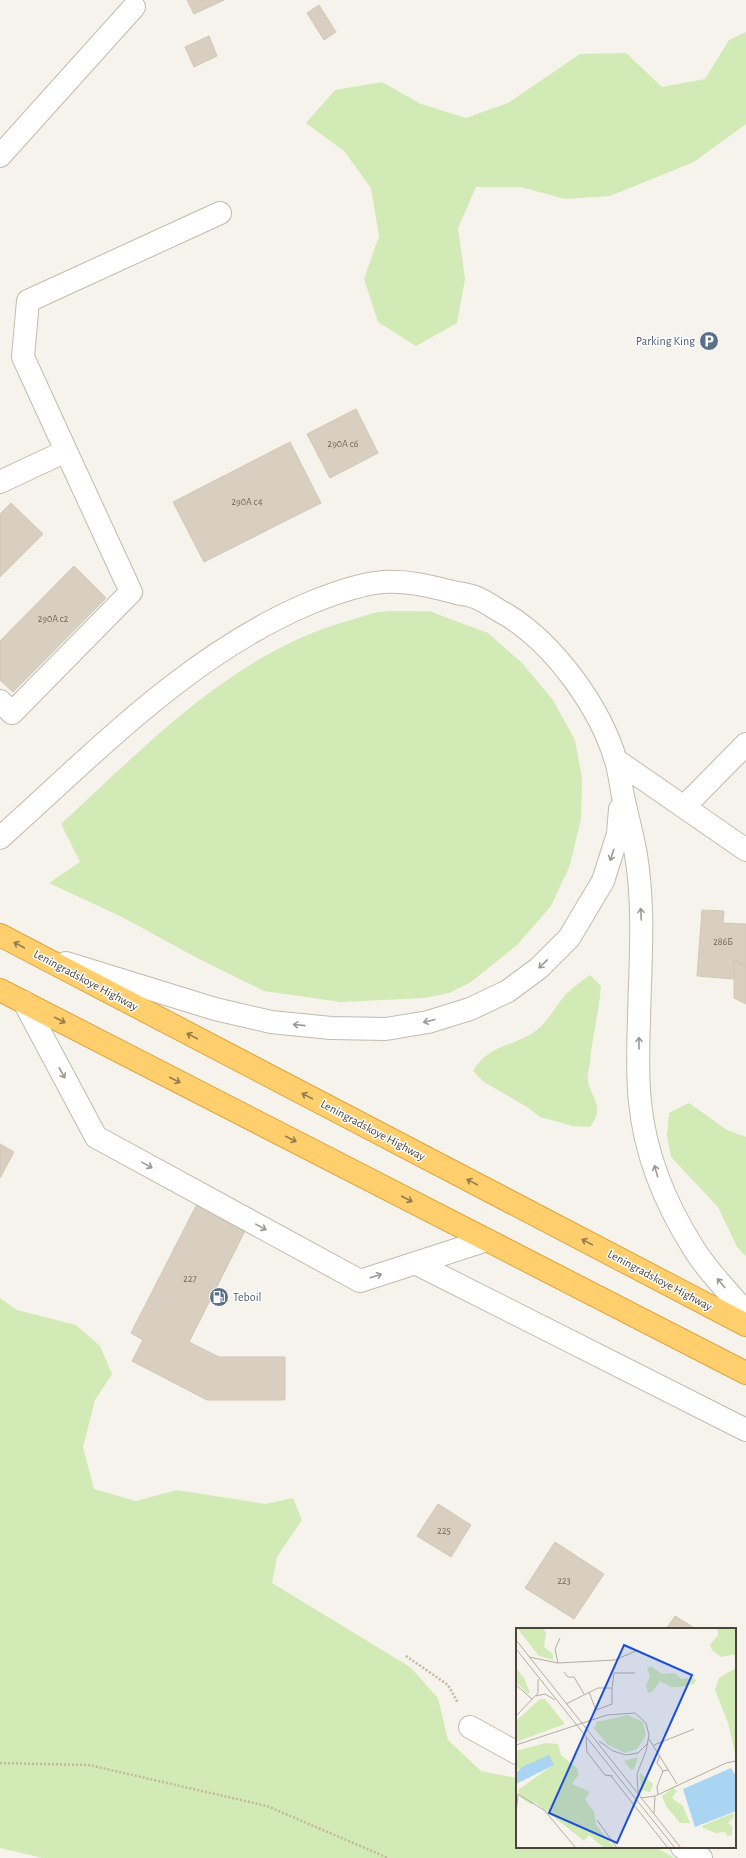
<svg xmlns="http://www.w3.org/2000/svg" width="746" height="1858" font-family="'Alegreya Sans',sans-serif">
  <style>
    .green { fill: #d2eab5 }
    .building { fill: #d8cfc1; stroke: #d3c7b4 }
    .lines { fill: none; stroke-linecap: round; stroke-linejoin: round }
    .minor-casing { stroke: #c2bbae; stroke-width: 24 }
    .highway-casing { stroke: #e0a43c; stroke-width: 24 }
    .path { stroke: #c4b79f; stroke-width: 2.5; stroke-dasharray: 2 2; stroke-linecap: butt }
    .minor { stroke: #fff; stroke-width: 22 }
    .highway { stroke: #ffcf6e; stroke-width: 22 }
    .oneway { stroke: #9c9892 }
    .oneway2 { stroke: #937c4e }
    .labels { text-anchor: middle; dominant-baseline: central; stroke-width: 3; stroke-linejoin: round; paint-order: stroke }
    .number-label { font-size: 10px; fill: #6e675b }
    .service-label { font-size: 12px; fill: #4e5e75; stroke: #fff; text-anchor: end }
    .street-label { font-size: 12px; fill: #4b4439; stroke: #fff }
    .inset-road { fill: none; stroke: #b2ada4; stroke-width: 1 }
    .view { fill: #1d4ed8; fill-opacity: 0.15; stroke: #1d4ed8; stroke-width: 2 }
    .inset-edge { fill: none; stroke: #4b4439; stroke-width: 2 }
  </style>
  <rect width="100%" height="100%" fill="#f6f3ec"/>
  <!-- green -->
  <path class="green" d="M746,32v92l-52,38 -84,34 -45,3 -44,-12h-45l-18,41 7,51 -8,44 -41,23 -38,-24 -14,-43 15,-43 -8,-48 -27,-37 -38,-28 29,-33 47,-8 39,22 45,14 42,-15 72,-49 46,-1 36,34 43,-8 24,-39z
    M429,611l59,22 34,30 31,37 22,40 7,38 -1,41 -11,46 -19,41 -34,39 -46,37 -22,11 -24,5 -84,4 -77,-11 -65,-32 -77,-42 -73,-34 31,-21 -19,-38c86,-79 174,-173 290,-204 10,-3 20,-7 29,-8 16,-2 33,0 49,-1z
    M590,975l11,11c-2,26 -9,51 -11,77 -1,5 -3,13 -2,18 3,18 18,25 2,46l-17,-1 -33,-9 -13,-10 -43,-25 -11,-11c18,-28 37,-23 61,-39 14,-9 21,-26 32,-38 7,-7 16,-13 24,-19z
    M689,1103l38,27 19,7v119l-9,-9 -19,-40 -47,-50 -4,-21 2,-23z
    M0,1298l17,12 59,15 24,21 12,28 -17,26 -12,47 11,42 42,12 41,-11 88,14 28,-6 9,22 -25,37 -5,26 138,84 28,31 10,42 33,31 36,7v69h139l18,11h-631l-43,-10z"/>
  <!-- building -->
  <path class="building" d="M187,0h37l-30,14z
    M319,5l17,27 -12,8 -17,-27z
    M209,36l8,20 -23,11 -9,-20z
    M356,409l22,44 -48,25 -23,-44z
    M290,442l31,61 -117,59 -31,-60z
    M11,503l32,31 -43,43v-63z
    M74,566l32,32 -93,94 -13,-12v-39z
    M702,910l22,1 -1,12 23,1v42l-12,-6v19l-37,-3z
    M734,960l12,6v38l-12,-6z
    M0,1144l14,8 -14,26z
    M199,1200l49,25 -59,117 30,15h66v43h-78l-75,-39 11,-21 -12,-7z
    M438,1504l33,21 -20,32 -34,-21z
    M555,1542l49,32 -30,45 -49,-31z
    M675,1616l21,13h-30z"/>
  <g class="lines">
    <defs>
      <path id="minor" d="M0,156l134,-149
        M0,482l66,-31 -43,-94 5,-56 192,-88
        M0,701l12,12 119,-121 -65,-141
        M616,760l130,90
        M684,807l62,-63
        M0,838c96,-86 189,-184 310,-235 22,-9 50,-19 73,-21 25,-2 50,5 74,11 7,1 14,2 20,5 10,4 20,12 30,17 48,30 93,92 109,146 4,13 5,27 8,40 4,18 9,36 12,54 9,55 4,109 3,165 -1,27 -2,55 1,82 5,52 26,103 54,147 14,23 35,43 52,64
        M66,963l149,46 56,13 60,6 55,1 42,-7 42,-13 38,-18 31,-23 30,-30 34,-57 15,-47 2,-25
        M24,1002l72,135 264,144 127,-41
        M415,1263l331,167
        M470,1727l47,26
        M682,1847l19,11"/>
      <path id="highway" d="M0,935l746,390
        M0,990l746,383"/>
    </defs>
    <!-- minor casing -->
    <use href="#minor" class="minor-casing"/>
    <!-- highway casing -->
    <use href="#highway" class="highway-casing"/>
    <!-- path -->
    <path class="path" d="M406,1656l42,29 10,18
      M0,1763l89,2 178,41 121,52"/>
    <!-- minor -->
    <use href="#minor" class="minor"/>
    <!-- highway -->
    <use href="#highway" class="highway"/>
  </g>
  <!-- one-way arrows -->
  <defs><path id="oneway-shaft" d="M-6 0H5M1.5-3L5.5 0L1.5 3" fill="none" stroke-width="1.6" stroke-linecap="round" stroke-linejoin="round"/></defs>
  <g class="oneway">
    <use href="#oneway-shaft" transform="translate(612 855) rotate(108)"/>
    <use href="#oneway-shaft" transform="translate(641 914) rotate(-93)"/>
    <use href="#oneway-shaft" transform="translate(543 964) rotate(136)"/>
    <use href="#oneway-shaft" transform="translate(429 1021) rotate(166)"/>
    <use href="#oneway-shaft" transform="translate(299 1025) rotate(-174)"/>
    <use href="#oneway-shaft" transform="translate(639 1043) rotate(-90)"/>
    <use href="#oneway-shaft" transform="translate(62 1073) rotate(62)"/>
    <use href="#oneway-shaft" transform="translate(147 1165) rotate(29)"/>
    <use href="#oneway-shaft" transform="translate(656 1171) rotate(-106)"/>
    <use href="#oneway-shaft" transform="translate(261 1227) rotate(29)"/>
    <use href="#oneway-shaft" transform="translate(376 1276) rotate(-18)"/>
    <use href="#oneway-shaft" transform="translate(721 1283) rotate(-130)"/>
  </g>
  <g class="oneway2">
    <use href="#oneway-shaft" transform="translate(19 945) rotate(-152)"/>
    <use href="#oneway-shaft" transform="translate(60 1020) rotate(27)"/>
    <use href="#oneway-shaft" transform="translate(192 1036) rotate(-152)"/>
    <use href="#oneway-shaft" transform="translate(175 1080) rotate(27)"/>
    <use href="#oneway-shaft" transform="translate(307 1096) rotate(-152)"/>
    <use href="#oneway-shaft" transform="translate(291 1139) rotate(27)"/>
    <use href="#oneway-shaft" transform="translate(472 1182) rotate(-152)"/>
    <use href="#oneway-shaft" transform="translate(407 1199) rotate(27)"/>
    <use href="#oneway-shaft" transform="translate(587 1242) rotate(-152)"/>
  </g>
  <!-- icons -->
  <defs>
    <symbol id="parking-disc" viewBox="-11 -11 22 22"><circle r="9.5" fill="#5c6f8a" stroke="#fff"/><path d="M-3.5-5.5H1a3.5 3.5 0 0 1 0 7H-1V5.5H-3.5ZM-1-3.4V-.6H.8a1.4 1.4 0 0 0 0-2.8Z" fill="#fff"/></symbol>
    <symbol id="fuel-disc" viewBox="-11 -11 22 22"><circle r="9.5" fill="#5c6f8a" stroke="#fff"/><path d="M-5.5-6h7V0h2V4h1.3V-2.5L3-4.5l.8-.8L6-3V5H2.5V1h-1V6h-7ZM-4.2-4.7v3.2H.2V-4.7Z" fill="#fff"/></symbol>
  </defs>
  <g fill-rule="evenodd">
    <use href="#parking-disc" x="698" y="330" width="22" height="22"/>
    <use href="#fuel-disc" x="208" y="1286" width="22" height="22"/>
  </g>
  <g class="labels">
    <!-- number labels -->
    <g class="number-label">
      <text x="343" y="444">290А с6</text>
      <text x="247" y="502">290А с4</text>
      <text x="53" y="619">290А с2</text>
      <text x="723" y="942">286Б</text>
      <text x="190" y="1279">227</text>
      <text x="444" y="1531">225</text>
      <text x="564" y="1581">223</text>
    </g>
    <!-- service labels -->
    <g class="service-label">
      <text x="695" y="341">Parking King</text>
      <text x="233" y="1297" text-anchor="start">Teboil</text>
    </g>
    <!-- street labels -->
    <g class="street-label">
      <text transform="translate(86 980) rotate(28)">Leningradskoye Highway</text>
      <text transform="translate(373 1130) rotate(28)">Leningradskoye Highway</text>
      <text transform="translate(660 1280) rotate(28)">Leningradskoye Highway</text>
    </g>
  </g>
  <!-- overview -->
  <g transform="translate(516 1628)">
    <rect width="220" height="220" fill="#f6f3ec"/>
    <path d="M1,0h26l3,5 -2,14 9,7v6l-14,-4zM201,0h19v26l-15,3 -9,-7 -2,-5 8,-10zM135,38l11,8 13,-1 6,6 12,-1 3,2 -2,4 -14,3h-9l-11,-6 -8,11 -4,1 -2,-8 4,-8 -3,-9zM0,40l8,10 6,15h-3l-11,-11zM220,40v89l-8,-34 -13,-33 4,-12zM24,71h5l20,25 -49,18v-21zM112,87l15,7 3,13 -9,14 -12,4 -17,-8 -15,-18 3,-1v-4zM30,115l12,1 3,11 16,13 2,6 -7,10 18,8 -5,7 9,13 2,13 19,23h-11l-15,-13 -5,6 -48,-38 -5,1 -10,-6 -3,-8 35,-25 -26,1 -11,4v-19zM122,129l-4,12 -3,1 -7,-9zM124,145l13,11 -3,8 -9,-2zM157,160l4,3 -5,7 11,8 7,17h-10l-14,-17 -4,-10zM217,185l1,4 -6,6 4,3v9l-4,1 -3,-4 -9,1 -13,-5 -1,-2z" fill="#d2eab5"/>
    <path d="M33,127l5,10 -38,19v-11l6,-6zM215,140l5,8v35l-41,16 -12,-38z" fill="#a9d4f2"/>
    <path class="inset-road" d="M0,12l165,208M0,21l159,199M13,29l29,6 57,-3 21,-9M42,35l-3,-14 5,-11M48,44l4,5h6l10,17M0,57l16,14M73,64l7,18 16,-6v-16M20,68l9,-2 10,6M50,76l32,-16h14l2,-15h21M0,88l22,-23v-14M70,109l1,15 18,23 8,1M133,111l28,45M83,113l14,10 13,4 12,-2 9,-9M0,117l91,-30 28,-2 11,10 3,12 -3,16 -9,23 1,18M138,117l40,-16M144,127l-3,8 6,8 5,-1M95,148l57,72M0,165l28,17 32,38M142,167l-1,-8 6,-16M125,170l14,-2 71,-33 10,-2M0,185l2,-18M138,185l1,-17M81,192l20,28"/>
    <path class="view" d="M108,17l68,30 -75,168 -68,-30z"/>
    <rect width="220" height="220" class="inset-edge"/>
  </g>
</svg>
